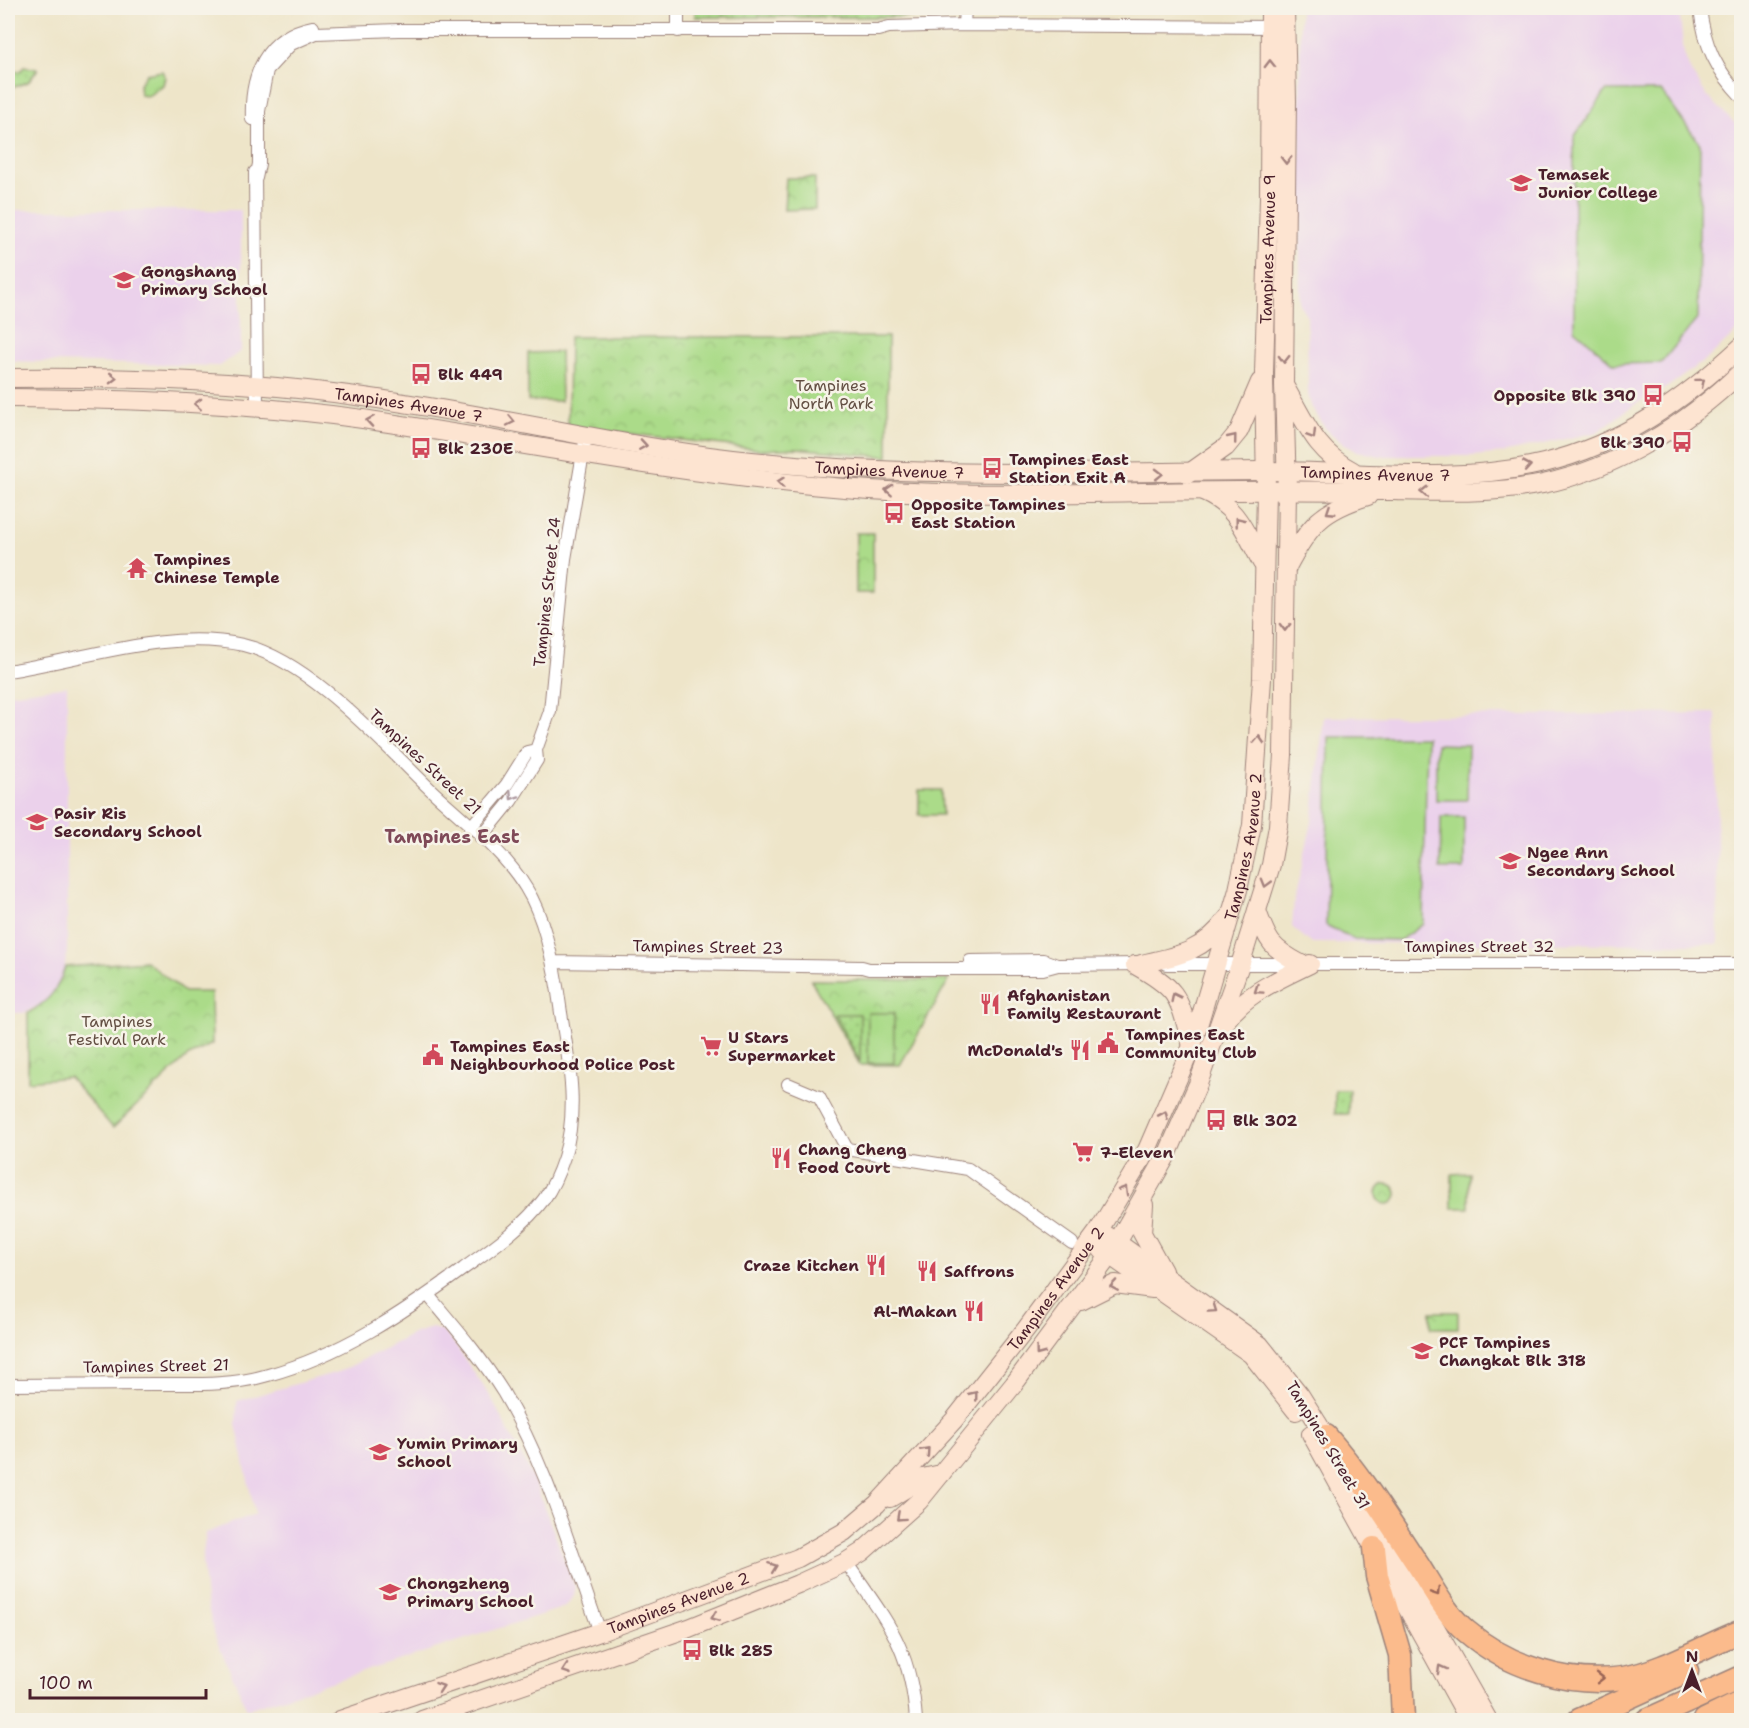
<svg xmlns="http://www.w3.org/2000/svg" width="1749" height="1728" font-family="'Shantell Sans',sans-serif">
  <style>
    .built { fill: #ebd1eb }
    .park { fill: url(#park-crowns); stroke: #7a7d5a; stroke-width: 1.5 }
    .garden { fill: url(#garden-dots); stroke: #7a7d5a; stroke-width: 1.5 }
    .pitch { fill: #abdb89; stroke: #7a7d5a; stroke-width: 1.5 }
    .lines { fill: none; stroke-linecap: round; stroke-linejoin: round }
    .street-casing { stroke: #9c827a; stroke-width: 14 }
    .secondary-casing { stroke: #9c827a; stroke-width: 20 }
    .highway-casing { stroke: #9c827a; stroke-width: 25 }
    .street { stroke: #fff; stroke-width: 12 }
    .secondary { stroke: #fde4d1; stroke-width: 18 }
    .highway { stroke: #fbbb8c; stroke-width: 22 }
    .oneway { stroke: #a4827e }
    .oneway2 { stroke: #ae9aa0 }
    .oneway3 { stroke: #9a6557 }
    .labels { text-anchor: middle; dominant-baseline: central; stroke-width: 5; stroke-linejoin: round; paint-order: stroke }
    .poi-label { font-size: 16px; font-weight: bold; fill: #4a1f2b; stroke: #f7f3e8; text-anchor: start }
    .street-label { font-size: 16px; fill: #4a1f2b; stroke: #f7f3e8 }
    .park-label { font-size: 16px; fill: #624e42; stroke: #f7f3e8 }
    .neighbourhood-label { font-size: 18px; font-weight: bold; fill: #7f4958; stroke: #f7f3e8 }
  </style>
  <defs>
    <pattern id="park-crowns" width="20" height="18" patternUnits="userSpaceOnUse" patternTransform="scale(1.5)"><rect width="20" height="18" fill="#abdb89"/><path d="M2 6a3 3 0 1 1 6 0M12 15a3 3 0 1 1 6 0" fill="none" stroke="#95bc76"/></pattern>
    <pattern id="garden-dots" width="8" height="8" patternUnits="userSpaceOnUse" patternTransform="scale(1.5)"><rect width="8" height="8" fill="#abdb89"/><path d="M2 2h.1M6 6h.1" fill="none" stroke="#95bc76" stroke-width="1.8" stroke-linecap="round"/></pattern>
  </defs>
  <rect width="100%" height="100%" fill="#f7f3e8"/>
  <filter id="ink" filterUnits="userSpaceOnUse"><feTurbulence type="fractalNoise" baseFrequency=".0167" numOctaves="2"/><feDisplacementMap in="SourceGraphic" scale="12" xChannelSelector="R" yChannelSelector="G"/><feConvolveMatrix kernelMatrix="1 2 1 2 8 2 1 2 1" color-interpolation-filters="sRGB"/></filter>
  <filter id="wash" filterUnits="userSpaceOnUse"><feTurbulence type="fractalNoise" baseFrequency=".008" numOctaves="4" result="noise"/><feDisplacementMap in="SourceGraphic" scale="24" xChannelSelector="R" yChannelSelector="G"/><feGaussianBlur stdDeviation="1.35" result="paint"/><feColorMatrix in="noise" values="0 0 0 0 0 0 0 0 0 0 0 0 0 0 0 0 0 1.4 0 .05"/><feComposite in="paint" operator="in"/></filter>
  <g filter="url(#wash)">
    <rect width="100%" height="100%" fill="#eee5c9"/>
    <!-- built -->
    <path class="built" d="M1300,8h379l5,46 6,16 17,26 34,33v199l-33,30 -42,30 -32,17 -37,27 -94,21 -29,3h-94l-23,-5 -14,-7 -18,-16 -14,-22 -3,-13 -1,-77 -7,-11z
      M8,210h233v141l-21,15 -212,-5z
      M67,686v264l-4,29 -16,22 -23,12h-16v-319z
      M1716,713l2,231 -407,-1 -19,-16 2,-27 18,-78 12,-105z
      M432,1328l10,3 9,8 39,57 44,84 41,107 -1,9 -9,11 -318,102 -31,-70 -10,-39 -4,-40 4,-27 49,-19 -19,-90 1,-23 104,-30 74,-38z"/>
    <!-- park -->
    <path class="park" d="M24,67l14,2 -10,13 -20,7v-16l12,-2z
      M162,71l3,6 -2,8 -15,11 -8,-1 -1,-10 7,-11z
      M786,178h29v31l-31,1z
      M569,337h319v120l-92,-9 -33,2 -195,-24z
      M856,533h17v60h-17z
      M919,790h22l1,25h-23z
      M146,961l38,31h27l1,52 -25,13 -74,71 -44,-51 -41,4v-68c21,-12 30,-23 37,-46z
      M811,980h138l-49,85h-40z
      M1377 1194a10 10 0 1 1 20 0a10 10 0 1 1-20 0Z
      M1431,1312h27v16h-27z"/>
    <!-- garden -->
    <path class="garden" d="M695,8h252v9h-252z
      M834,1014h26v48z
      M1335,1090h14l-1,24h-13z"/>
    <!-- pitch -->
    <path class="pitch" d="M1606,91h55l39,53 -2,174 -37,45 -47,1 -40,-35v-192z
      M560,352l1,49h-33v-48z
      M1329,737h98l-4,187 -23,16 -46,-1 -28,-14z
      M1436,744l32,1 -1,55h-31z
      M1441,817h23v52h-24z
      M868,1013h26v50h-26z
      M1469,1173v35h-17v-34z"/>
  </g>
  <g filter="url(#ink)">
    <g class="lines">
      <defs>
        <path id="street" d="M678,8v23
          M1700,8c4,37 16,62 42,89
          M964,25l1,-17
          M252,119c-2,-44 14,-83 61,-92
          M255,172l2,236
          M256,178l3,-14v-53l8,-41 24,-26 25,-11 82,-3h480l11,-3 75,-2 311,2
          M8,671c74,-11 160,-43 235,-26 67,16 138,97 187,144 32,30 73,61 96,99 21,33 30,87 35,125 8,49 18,96 3,144 -5,15 -11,30 -20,42 -22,29 -52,49 -81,70 -60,44 -122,86 -195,106 -37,11 -76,9 -114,9 -49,0 -98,1 -146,1
          M470,828l37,-44 20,-32 9,-2
          M481,838l30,-37 26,-41 -1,-10 14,-39 15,-152 21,-123
          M970,961l73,-1 14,5
          M554,962l308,5 7,2h174l15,-4 82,-1
          M1167,964h575
          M788,1084l31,13 28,52 121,20 104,74
          M428,1295c26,31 53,62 75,97 44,74 68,160 97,240
          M846,1562c40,59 65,84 70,158"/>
        <g id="secondary">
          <path id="s1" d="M8,378c119,-1 238,2 356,19 124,17 245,47 369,62 176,20 351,13 527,12 93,-1 192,14 284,-8 78,-19 140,-63 198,-117"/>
          <path d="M1285,387c21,36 30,64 68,84"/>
          <path d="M8,398c118,1 238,5 355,21 153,23 305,53 459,67 139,14 279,5 418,5 51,-1 101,0 152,0 50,1 101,3 151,-7 76,-16 144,-60 199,-113"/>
          <path d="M1188,474l38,-27 13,-16 21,-49"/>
          <path d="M1203,492c35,15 42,40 59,71"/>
          <path d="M1287,567c22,-42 35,-57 81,-71"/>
          <path d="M1257,911c11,31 14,37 44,53"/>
          <path d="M1141,964c37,-8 62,-12 86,-45"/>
          <path d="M1135,965c46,26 43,32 57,81"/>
          <path d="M1223,1024c24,-32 53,-43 87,-60"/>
          <path d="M1144,1205l-2,28 21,38"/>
          <path d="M1108,1236l152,109 40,50 32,51"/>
          <path d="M1102,1250l149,104 45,57"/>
          <path d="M1081,1301l34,-17 38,5"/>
          <path d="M1311,1434l158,286"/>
          <path d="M1353,1483l135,237"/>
          <path d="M890,1498l33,-20 18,-4"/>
          <path id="s2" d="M340,1720l260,-88 198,-74 46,-26 33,-28 77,-84 72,-91 73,-99 48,-80 45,-104 46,-156 14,-65 10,-146 4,-188 -2,-118 5,-176 1,-189"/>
          <path d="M422,1720l267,-92 109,-44 48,-22 16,-10 57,-51 95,-117 96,-129 58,-102 30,-69 43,-122 30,-97 7,-39 5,-71 4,-265 -3,-105 3,-284 -2,-93"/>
        </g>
        <path id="highway" d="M1326,1436c35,40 63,85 92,129 14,22 28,49 48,66 42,36 103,55 157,47 39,-6 82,-33 119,-47
          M1374,1548l3,28 23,79 3,65
          M1579,1720l108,-49
          M1647,1720l95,-43
          M1705,1720l37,-18"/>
      </defs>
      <!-- street casing -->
      <use href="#street" class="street-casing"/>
      <!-- secondary casing -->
      <use href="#secondary" class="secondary-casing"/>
      <!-- highway casing -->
      <use href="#highway" class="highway-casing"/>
      <!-- street -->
      <use href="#street" class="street"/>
      <!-- secondary -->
      <use href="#secondary" class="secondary"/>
      <!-- highway -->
      <use href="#highway" class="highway"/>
    </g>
    <!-- one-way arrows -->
    <defs><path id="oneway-chevron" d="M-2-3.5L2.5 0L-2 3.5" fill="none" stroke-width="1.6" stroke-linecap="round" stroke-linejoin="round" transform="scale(1.5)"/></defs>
    <g class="oneway">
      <use href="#oneway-chevron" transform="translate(1270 64) rotate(-91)"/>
      <use href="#oneway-chevron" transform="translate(1286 160) rotate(91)"/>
      <use href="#oneway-chevron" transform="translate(1284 359) rotate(91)"/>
      <use href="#oneway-chevron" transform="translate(113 378) rotate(1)"/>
      <use href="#oneway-chevron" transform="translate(1701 382) rotate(-40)"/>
      <use href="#oneway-chevron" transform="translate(198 404) rotate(-178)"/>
      <use href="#oneway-chevron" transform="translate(370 421) rotate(-171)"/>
      <use href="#oneway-chevron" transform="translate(511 421) rotate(12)"/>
      <use href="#oneway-chevron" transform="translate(1312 435) rotate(59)"/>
      <use href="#oneway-chevron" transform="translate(1233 438) rotate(-51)"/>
      <use href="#oneway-chevron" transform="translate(643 445) rotate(9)"/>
      <use href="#oneway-chevron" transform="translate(1527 466) rotate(-10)"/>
      <use href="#oneway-chevron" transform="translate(1159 474) rotate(-1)"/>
      <use href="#oneway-chevron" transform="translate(781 482) rotate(-174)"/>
      <use href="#oneway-chevron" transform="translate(889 490) rotate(-177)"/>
      <use href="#oneway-chevron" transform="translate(1424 492) rotate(-179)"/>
      <use href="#oneway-chevron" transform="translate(1330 511) rotate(147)"/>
      <use href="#oneway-chevron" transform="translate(1239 521) rotate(-128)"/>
      <use href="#oneway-chevron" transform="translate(1285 627) rotate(91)"/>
      <use href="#oneway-chevron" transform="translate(1259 740) rotate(-87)"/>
      <use href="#oneway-chevron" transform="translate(1266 883) rotate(106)"/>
      <use href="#oneway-chevron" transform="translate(1258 990) rotate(146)"/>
      <use href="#oneway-chevron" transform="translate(1175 997) rotate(-116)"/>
      <use href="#oneway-chevron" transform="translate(1164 1115) rotate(-66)"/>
      <use href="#oneway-chevron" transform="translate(1124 1190) rotate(-59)"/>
      <use href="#oneway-chevron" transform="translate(1114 1286) rotate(171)"/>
      <use href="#oneway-chevron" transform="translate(1213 1309) rotate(35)"/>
      <use href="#oneway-chevron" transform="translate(1039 1352) rotate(127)"/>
      <use href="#oneway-chevron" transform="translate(974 1395) rotate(-51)"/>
      <use href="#oneway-chevron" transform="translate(926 1451) rotate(-48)"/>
      <use href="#oneway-chevron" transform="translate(900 1517) rotate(138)"/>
      <use href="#oneway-chevron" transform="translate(773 1567) rotate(-21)"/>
      <use href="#oneway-chevron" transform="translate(715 1617) rotate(158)"/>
      <use href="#oneway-chevron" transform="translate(1441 1669) rotate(-119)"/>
      <use href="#oneway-chevron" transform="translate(566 1670) rotate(161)"/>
      <use href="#oneway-chevron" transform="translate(440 1687) rotate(-19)"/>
    </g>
    <use class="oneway2" href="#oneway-chevron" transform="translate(513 796) rotate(124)"/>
    <g class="oneway3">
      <use href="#oneway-chevron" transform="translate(1436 1592) rotate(57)"/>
      <use href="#oneway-chevron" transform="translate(1600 1678)"/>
    </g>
  </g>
  <!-- icons -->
  <defs>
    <symbol id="university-bare" viewBox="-9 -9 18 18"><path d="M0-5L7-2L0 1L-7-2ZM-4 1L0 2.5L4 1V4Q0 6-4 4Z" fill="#d1495b" stroke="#f7f3e8" stroke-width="2.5" paint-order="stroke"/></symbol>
    <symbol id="school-bare" viewBox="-9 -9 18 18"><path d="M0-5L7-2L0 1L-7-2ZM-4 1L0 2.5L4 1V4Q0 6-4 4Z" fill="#d1495b" stroke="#f7f3e8" stroke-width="2.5" paint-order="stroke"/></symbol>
    <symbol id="bus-bare" viewBox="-9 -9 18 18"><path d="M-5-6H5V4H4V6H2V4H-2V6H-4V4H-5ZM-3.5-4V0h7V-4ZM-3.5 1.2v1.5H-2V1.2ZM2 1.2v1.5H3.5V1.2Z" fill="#d1495b" stroke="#f7f3e8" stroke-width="2.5" paint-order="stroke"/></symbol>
    <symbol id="temple-bare" viewBox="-9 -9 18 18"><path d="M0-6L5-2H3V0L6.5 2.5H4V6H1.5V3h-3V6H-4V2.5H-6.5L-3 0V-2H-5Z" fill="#d1495b" stroke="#f7f3e8" stroke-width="2.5" paint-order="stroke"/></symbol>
    <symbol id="restaurant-bare" viewBox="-9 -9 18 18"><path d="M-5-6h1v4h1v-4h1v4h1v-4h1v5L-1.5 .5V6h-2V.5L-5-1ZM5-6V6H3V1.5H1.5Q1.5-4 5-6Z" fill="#d1495b" stroke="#f7f3e8" stroke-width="2.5" paint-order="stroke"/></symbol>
    <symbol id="civic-bare" viewBox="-9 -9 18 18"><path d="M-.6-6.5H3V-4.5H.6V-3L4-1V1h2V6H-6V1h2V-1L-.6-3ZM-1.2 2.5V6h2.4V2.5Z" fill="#d1495b" stroke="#f7f3e8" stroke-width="2.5" paint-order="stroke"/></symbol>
    <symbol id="supermarket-bare" viewBox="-9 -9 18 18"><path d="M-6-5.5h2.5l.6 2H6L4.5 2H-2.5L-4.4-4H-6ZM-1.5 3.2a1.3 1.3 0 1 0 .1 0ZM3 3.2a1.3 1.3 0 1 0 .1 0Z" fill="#d1495b" stroke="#f7f3e8" stroke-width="2.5" paint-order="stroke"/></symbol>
  </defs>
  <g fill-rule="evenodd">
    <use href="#university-bare" x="1506" y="168" width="30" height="30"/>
    <use href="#school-bare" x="109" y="265" width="30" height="30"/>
    <use href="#bus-bare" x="406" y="359" width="30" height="30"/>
    <use href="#bus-bare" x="1638" y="380" width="30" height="30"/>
    <use href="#bus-bare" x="1667" y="427" width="30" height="30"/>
    <use href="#bus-bare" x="406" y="433" width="30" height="30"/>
    <use href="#bus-bare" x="977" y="453" width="30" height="30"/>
    <use href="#bus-bare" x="879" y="498" width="30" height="30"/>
    <use href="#temple-bare" x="122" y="553" width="30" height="30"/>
    <use href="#school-bare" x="22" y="807" width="30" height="30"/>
    <use href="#school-bare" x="1495" y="846" width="30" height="30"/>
    <use href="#restaurant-bare" x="975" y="989" width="30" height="30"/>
    <use href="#civic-bare" x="1093" y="1028" width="30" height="30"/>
    <use href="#supermarket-bare" x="696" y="1031" width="30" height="30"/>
    <use href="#restaurant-bare" x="1065" y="1035" width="30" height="30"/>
    <use href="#civic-bare" x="418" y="1040" width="30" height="30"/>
    <use href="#bus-bare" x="1201" y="1105" width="30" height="30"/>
    <use href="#supermarket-bare" x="1068" y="1137" width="30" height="30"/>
    <use href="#restaurant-bare" x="766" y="1143" width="30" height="30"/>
    <use href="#restaurant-bare" x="861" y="1250" width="30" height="30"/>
    <use href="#restaurant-bare" x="912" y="1256" width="30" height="30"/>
    <use href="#restaurant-bare" x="959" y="1296" width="30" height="30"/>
    <use href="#school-bare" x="1407" y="1336" width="30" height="30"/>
    <use href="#school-bare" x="365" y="1437" width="30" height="30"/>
    <use href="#school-bare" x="375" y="1577" width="30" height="30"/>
    <use href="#bus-bare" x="677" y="1635" width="30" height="30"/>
  </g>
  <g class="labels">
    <!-- poi labels -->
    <g class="poi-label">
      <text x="1538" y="174">Temasek<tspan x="1538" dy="18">Junior College</tspan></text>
      <text x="141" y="271">Gongshang<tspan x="141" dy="18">Primary School</tspan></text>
      <text x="438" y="374">Blk 449</text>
      <text x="1636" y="395" text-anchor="end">Opposite Blk 390</text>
      <text x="1665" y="442" text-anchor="end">Blk 390</text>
      <text x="438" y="448">Blk 230E</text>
      <text x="1009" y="459">Tampines East<tspan x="1009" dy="18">Station Exit A</tspan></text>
      <text x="911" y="504">Opposite Tampines<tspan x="911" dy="18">East Station</tspan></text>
      <text x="154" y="559">Tampines<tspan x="154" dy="18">Chinese Temple</tspan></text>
      <text x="54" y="813">Pasir Ris<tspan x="54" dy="18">Secondary School</tspan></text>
      <text x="1527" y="852">Ngee Ann<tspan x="1527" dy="18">Secondary School</tspan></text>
      <text x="1007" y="995">Afghanistan<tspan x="1007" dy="18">Family Restaurant</tspan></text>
      <text x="1125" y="1034">Tampines East<tspan x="1125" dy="18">Community Club</tspan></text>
      <text x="728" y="1037">U Stars<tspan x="728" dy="18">Supermarket</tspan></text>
      <text x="450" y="1046">Tampines East<tspan x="450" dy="18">Neighbourhood Police Post</tspan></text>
      <text x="1063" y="1050" text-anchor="end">McDonald's</text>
      <text x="1233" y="1120">Blk 302</text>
      <text x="798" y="1149">Chang Cheng<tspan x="798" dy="18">Food Court</tspan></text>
      <text x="1100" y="1152">7-Eleven</text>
      <text x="859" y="1265" text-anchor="end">Craze Kitchen</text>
      <text x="944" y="1271">Saffrons</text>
      <text x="957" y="1311" text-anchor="end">Al-Makan</text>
      <text x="1439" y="1342">PCF Tampines<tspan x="1439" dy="18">Changkat Blk 318</tspan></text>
      <text x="397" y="1443">Yumin Primary<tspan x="397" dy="18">School</tspan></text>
      <text x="407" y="1583">Chongzheng<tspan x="407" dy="18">Primary School</tspan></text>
      <text x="709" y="1650">Blk 285</text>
    </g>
    <!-- street labels -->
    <g class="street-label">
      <text stroke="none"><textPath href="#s2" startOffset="1947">Tampines Avenue 9</textPath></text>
      <text stroke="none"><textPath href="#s1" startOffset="402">Tampines Avenue 7</textPath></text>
      <text stroke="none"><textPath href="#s1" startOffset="888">Tampines Avenue 7</textPath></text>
      <text stroke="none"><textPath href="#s1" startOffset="1374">Tampines Avenue 7</textPath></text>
      <text transform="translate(547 592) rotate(-84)">Tampines Street 24</text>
      <text transform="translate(425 762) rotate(43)">Tampines Street 21</text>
      <text stroke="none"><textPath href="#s2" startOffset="1348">Tampines Avenue 2</textPath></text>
      <text x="1479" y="946">Tampines Street 32</text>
      <text transform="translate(708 947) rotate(1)">Tampines Street 23</text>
      <text stroke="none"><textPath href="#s2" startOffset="862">Tampines Avenue 2</textPath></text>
      <text transform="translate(156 1366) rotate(-1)">Tampines Street 21</text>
      <text transform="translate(1328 1445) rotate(59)">Tampines Street 31</text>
      <text stroke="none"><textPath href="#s2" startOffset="358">Tampines Avenue 2</textPath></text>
    </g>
    <!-- park labels -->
    <g class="park-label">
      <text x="831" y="385">Tampines<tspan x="831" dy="18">North Park</tspan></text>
      <text x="117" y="1021">Tampines<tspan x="117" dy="18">Festival Park</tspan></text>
    </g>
    <!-- neighbourhood labels -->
    <g class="neighbourhood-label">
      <text x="452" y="837">Tampines East</text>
    </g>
  </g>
  <!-- margin -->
  <rect width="1749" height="1728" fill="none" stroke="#f7f3e8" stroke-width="30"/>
  <!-- north arrow -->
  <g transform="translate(1692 1671)" stroke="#f7f3e8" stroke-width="4.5" paint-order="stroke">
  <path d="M0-4.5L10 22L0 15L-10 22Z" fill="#4a1f2b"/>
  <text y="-9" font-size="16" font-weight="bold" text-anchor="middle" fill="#4a1f2b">N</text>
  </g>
  <!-- scale -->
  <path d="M30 1689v9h176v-9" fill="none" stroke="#4a1f2b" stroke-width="3"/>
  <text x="39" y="1689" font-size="18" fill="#4a1f2b" stroke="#f7f3e8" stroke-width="4.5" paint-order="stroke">100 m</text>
</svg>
